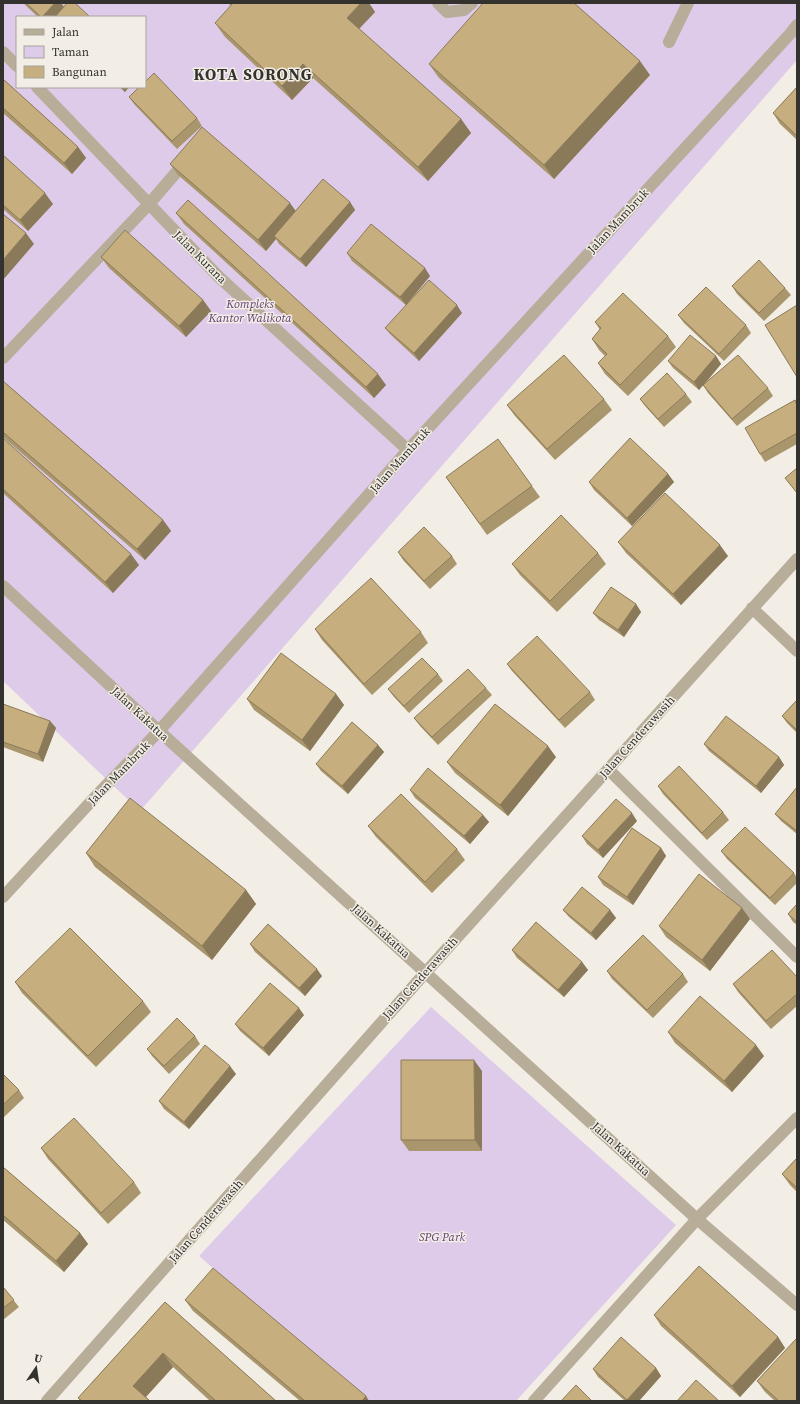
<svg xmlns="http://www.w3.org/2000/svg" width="800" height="1404" font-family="'Source Serif 4',serif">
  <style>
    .green { fill: #decbe9; fill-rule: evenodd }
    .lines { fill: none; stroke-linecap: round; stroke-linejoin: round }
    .minor { stroke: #b7ad99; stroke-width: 12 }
    .wall { fill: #aa966d }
    .shaded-wall { fill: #8b7a59 }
    .building { fill: #c6ae7f; stroke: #8b7a59 }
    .labels { text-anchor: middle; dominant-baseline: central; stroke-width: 3; stroke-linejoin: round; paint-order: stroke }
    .street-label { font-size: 12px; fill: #34322e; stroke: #f3eee5 }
    .park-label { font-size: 12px; font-style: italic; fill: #654179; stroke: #f3eee5 }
    .district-label { font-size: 16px; font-weight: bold; letter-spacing: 1px; fill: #34322e; stroke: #f3eee5 }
  </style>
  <rect width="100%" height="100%" fill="#f3eee5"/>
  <!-- green -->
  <path class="green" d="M3,3h794v57l-657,751 -137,-130zM17,17h128v70h-128z
    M431,1007l245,218 -160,176h-150l-167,-145z"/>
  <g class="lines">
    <!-- minor -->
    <path class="minor" d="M438,3l9,9 17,-2 8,-7
      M669,42l19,-39
      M3,52l14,14
      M37,87l182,190 189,173
      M3,358l146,-154 37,-43
      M3,586l156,145 538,488 100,86
      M752,608l45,43
      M608,769l189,188
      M3,897l94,-102 62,-64 249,-281 382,-416 7,-9
      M47,1401l379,-429 371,-413
      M534,1401l163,-182 100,-101"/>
  </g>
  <!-- wall -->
  <path class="wall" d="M23,3h38l3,4 26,10h-52z
    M228,3h141l6,9 -16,17 102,90 10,14 -43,48 -115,-103 -21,22 -67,-63 -10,-14 16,-17z
    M429,64l221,11 -96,104 -115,-101z
    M3,79l75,68 8,11 -14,16 -69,-61z
    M119,87h10l-4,5z
    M797,87v53l-17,-16 -7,-11z
    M129,97l68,21 5,8 -25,23 -43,-45z
    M3,155l50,49 -25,27 -25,-22z
    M170,164l125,47 55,-9 5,8 -49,57 -27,-23 -3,-5 -10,12 -88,-76z
    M176,213l210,172 -12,13 -190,-174z
    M347,253l83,23 -24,29 -54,-44z
    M101,257l102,43 8,11 -25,26 -77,-69z
    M732,286l53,2 6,7 -27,26 -27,-27z
    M462,313l-43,48 -28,-26 -6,-7z
    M678,315l68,10 5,8 -27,28 -40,-38z
    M595,322l73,14 8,11 -48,49 -23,-22 -7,-11 7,-7 -6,-6 -7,-11 8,-9z
    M716,356l5,8 -17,21 64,3 5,8 -36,30 -29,-33 -5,-8 -4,5 -26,-22 -5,-7z
    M3,381l160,139 8,11 -26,29 -142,-123z
    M686,394l6,8 -28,25 -19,-21 -5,-7z
    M604,399l8,11 -57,50 -40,-44 -8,-11z
    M795,400l2,4v40l-32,18 -5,-8z
    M3,438l136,127 -26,28 -110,-100z
    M668,474l6,8 -42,44 -38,-36 -5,-8z
    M446,477l86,9 8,11 -53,38z
    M618,542l110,14 -47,49 -55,-52z
    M398,552l54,4 5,8 -27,25 -27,-29z
    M598,553l8,11 -49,48 -37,-37 -8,-11z
    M636,604l5,8 -17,25 -25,-17 -6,-7z
    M315,629l106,3 7,11 -56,52 -50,-55z
    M507,664l83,28 5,8 -30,28 -53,-57z
    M438,674l5,7 -34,32 -15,-16 -6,-8z
    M486,688l6,7 -54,50 -18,-19 -6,-8z
    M336,694l8,11 -34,46 -56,-41 -7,-11z
    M797,700v33l-10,-10 -5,-7z
    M3,704l47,17 6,7 -13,34 -40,-15z
    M704,744l75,13 5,8 -23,28 -52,-42z
    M378,745l6,7 -36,42 -27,-23 -5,-7z
    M556,757l-48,59 -53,-43 -8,-11z
    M658,786l65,26 6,8 -22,20 -44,-46z
    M797,787v47l-16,-13 -6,-7z
    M410,790l73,25 6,7 -19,22 -55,-46z
    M637,821l-34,37 -16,-14 -5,-8z
    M368,826l89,23 8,11 -33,33 -56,-56z
    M661,848l5,8 -33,49 -30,-20 -5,-8z
    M721,851l73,22 3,5v5l-22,22 -48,-46z
    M86,853l160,37 10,14 -44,56 -117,-93z
    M797,904v21l-4,-3 -5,-8z
    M563,910h47l6,8 -20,22 -27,-23z
    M750,919l-40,52 -44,-34 -7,-11z
    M250,944l72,32 -17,20 -50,-44z
    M512,950l70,12 6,8 -24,27 -47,-39z
    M607,971l76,3 5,8 -35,36 -41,-39z
    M797,977v29l-26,23 -33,-37 -5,-8z
    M15,982l128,19 8,11 -55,55 -74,-74z
    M304,1015l-35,41 -29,-25 -5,-7z
    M668,1032l96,24 -32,36 -57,-49z
    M195,1036l5,8 -31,30 -17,-18 -5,-7z
    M482,1071v80h-73l-8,-11z
    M3,1074l16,16 5,8 -21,20z
    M236,1074l-47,55 -25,-20 -5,-8z
    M41,1148l93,34 7,11 -33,31 -60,-65z
    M797,1158v34l-7,-7 -8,-11z
    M3,1167l77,66 8,11 -24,28 -61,-52z
    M3,1287l16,20 -16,13z
    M185,1300l181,96 3,5h-69l-107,-90z
    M165,1302l111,99h-66l-37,-34 -27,30 4,4h-69l-3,-3z
    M654,1315l124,22 7,11 -45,49 -79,-71z
    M656,1368l5,8 -22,25h-14l-27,-24 -5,-8z
    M757,1381l40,20h-22l-10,-9z"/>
  <!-- shaded-wall -->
  <path class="shaded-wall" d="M55,3h6l3,4 -9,10h-13z
    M361,3h8l6,9 -19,20 -9,-14z
    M640,61l10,14 -96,104 -10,-14z
    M303,64l10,14 -21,22 -10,-14z
    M121,87h8l-4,5z
    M461,119l10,14 -43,48 -10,-14z
    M78,147l8,11 -14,16 -8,-11z
    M45,193l8,11 -25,27 -8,-11z
    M350,202l5,8 -49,57 -6,-8z
    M290,203l8,11 -24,22 2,3 -10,12 -8,-11z
    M26,233l8,11 -31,36v-20z
    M425,268l5,8 -24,29 -6,-8z
    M203,300l8,11 -25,26 -7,-11z
    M457,305l5,8 -43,48 -5,-8z
    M716,356l5,8 -22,26 -5,-8z
    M378,374l8,11 -12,13 -8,-11z
    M668,474l6,8 -42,44 -5,-8z
    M163,520l8,11 -26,29 -8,-11z
    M720,545l8,11 -47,49 -8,-11z
    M131,554l8,11 -26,28 -8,-11z
    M636,604l5,8 -17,25 -6,-7z
    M336,694l8,11 -34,46 -8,-11z
    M50,721l6,7 -13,34 -5,-8z
    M378,745l6,7 -36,42 -6,-8z
    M548,746l8,11 -48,59 -8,-11z
    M779,757l5,8 -23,28 -5,-7z
    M632,813l5,8 -34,37 -5,-8z
    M483,815l6,7 -19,22 -6,-8z
    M661,848l5,8 -33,49 -6,-8z
    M246,890l10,14 -44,56 -10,-14z
    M742,908l8,11 -40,52 -8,-11z
    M610,910l6,8 -20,22 -5,-7z
    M582,962l6,8 -24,27 -6,-7z
    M317,969l5,7 -17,20 -6,-8z
    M299,1008l5,7 -35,41 -6,-8z
    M756,1045l8,11 -32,36 -8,-11z
    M474,1060l8,11v80l-7,-11z
    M230,1066l6,8 -47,55 -5,-7z
    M80,1233l8,11 -24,28 -8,-11z
    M778,1337l7,11 -45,49 -8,-11z
    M163,1353l10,14 -30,33 -10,-14z
    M656,1368l5,8 -22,25h-11l-1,-1z
    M366,1396l3,5h-7z"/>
  <!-- building -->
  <path class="building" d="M26,3h29l-13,14h-1z
    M67,3h8l14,13 -1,1h-33z
    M233,3h128l-14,15 114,101 -43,48 -115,-103 -21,22 -67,-63z
    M483,3h91l66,58 -96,104 -115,-101z
    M154,73l43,45 -25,23 -43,-44 10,-10h6v-5z
    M3,79l75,68 -14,16 -61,-55z
    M797,87v49l-24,-23z
    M202,127l88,76 -32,37 -88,-76z
    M3,155l42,38 -25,27 -17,-15z
    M323,179l27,23 -50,57 -26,-23z
    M188,200l190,174 -12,13 -190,-174z
    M3,214l23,19 -23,27z
    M371,224l54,44 -25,29 -53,-44z
    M125,230l78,70 -24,26 -78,-69z
    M759,260l26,28 -26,25 -27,-27z
    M429,280l28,25 -43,48 -29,-25z
    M706,287l40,38 -27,29 -41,-39z
    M623,293l45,43 -48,49 -22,-22 9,-9 -15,-15 9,-11 -6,-6z
    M797,305v72l-32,-52z
    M690,335l26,21 -22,26 -26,-21z
    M564,355l40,44 -57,50 -40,-44z
    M738,355l30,33 -36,31 -29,-34z
    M667,373l19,21 -28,25 -18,-20z
    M3,381l160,139 -26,29 -134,-117z
    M795,400l2,5v28l-37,21 -15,-26z
    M3,438l128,116 -26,28 -102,-93z
    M630,438l38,36 -41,44 -38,-36z
    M498,439l34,47 -52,38 -34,-47z
    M797,468v25l-12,-15z
    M665,493l55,52 -47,49 -55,-52z
    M561,515l37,38 -48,48 -38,-37z
    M424,527l28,29 -28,25 -26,-29z
    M371,578l50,54 -57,52 -49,-55z
    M611,587l25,17 -18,26 -25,-17z
    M537,636l53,56 -31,28 -52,-56z
    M281,653l55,41 -34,46 -55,-41z
    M422,658l16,16 -34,32 -16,-17z
    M468,669l18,19 -54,49 -18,-19z
    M797,700v30l-15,-14z
    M3,704l47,17 -12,33 -35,-12z
    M495,704l53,42 -48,59 -53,-43z
    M726,716l53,41 -23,29 -52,-42z
    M352,722l26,23 -36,41 -26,-22z
    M679,766l44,46 -21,21 -44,-47z
    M428,768l55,47 -19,21 -54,-46z
    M797,787v44l-22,-17z
    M401,794l56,55 -32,33 -57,-56z
    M130,798l116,92 -44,56 -116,-93z
    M616,799l16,14 -34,37 -16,-14z
    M745,827l49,46 -24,25 -49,-47z
    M632,828l29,20 -34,49 -29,-20z
    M699,874l43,34 -40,52 -43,-34z
    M582,887l28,23 -19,23 -28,-23z
    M797,904v18l-9,-8z
    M536,922l46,40 -24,28 -46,-40z
    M268,924l49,45 -18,19 -49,-44z
    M70,928l73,73 -55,55 -73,-74z
    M643,935l40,39 -36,36 -40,-39z
    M772,950l25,27v17l-31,27 -33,-37z
    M270,983l29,25 -36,40 -28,-24z
    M700,996l56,49 -32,36 -56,-49z
    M177,1018l18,18 -31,30 -17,-17z
    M205,1045l25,21 -46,56 -25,-21z
    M401,1060h73l1,80h-74z
    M3,1074l16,16 -16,15z
    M74,1118l60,64 -33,31 -60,-65z
    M797,1158v30l-15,-14z
    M3,1167l77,66 -24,28 -53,-46z
    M699,1266l79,71 -46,49 -78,-71z
    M213,1268l153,128 -4,5h-57l-120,-101z
    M3,1287l11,13 -11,8z
    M165,1302l111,99h-60l-53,-48 -30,33 17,15h-68l-4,-3z
    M621,1337l35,31 -29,32 -34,-31z
    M796,1339l1,1v61h-18l-22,-20z
    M696,1380l23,21h-42z
    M576,1385l16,16h-31z"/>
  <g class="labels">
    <!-- street labels -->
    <g class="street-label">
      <text transform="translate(618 221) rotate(-47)">Jalan Mambruk</text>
      <text transform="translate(200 257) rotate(45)">Jalan Kurana</text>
      <text transform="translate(400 460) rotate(-48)">Jalan Mambruk</text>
      <text transform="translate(140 714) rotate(43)">Jalan Kakatua</text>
      <text transform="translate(637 737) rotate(-48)">Jalan Cenderawasih</text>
      <text transform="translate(119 773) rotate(-46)">Jalan Mambruk</text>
      <text transform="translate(381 931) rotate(42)">Jalan Kakatua</text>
      <text transform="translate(420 978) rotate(-48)">Jalan Cenderawasih</text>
      <text transform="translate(621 1149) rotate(42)">Jalan Kakatua</text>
      <text transform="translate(206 1221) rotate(-49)">Jalan Cenderawasih</text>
    </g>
    <!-- park labels -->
    <g class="park-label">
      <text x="250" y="304">Kompleks<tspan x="250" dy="14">Kantor Walikota</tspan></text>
      <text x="442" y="1237">SPG Park</text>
    </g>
    <!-- district labels -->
    <g class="district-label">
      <text x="253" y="74">KOTA SORONG</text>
    </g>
  </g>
  <!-- border -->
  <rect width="800" height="1404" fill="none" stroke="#34322e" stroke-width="8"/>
  <!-- legend -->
  <rect x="16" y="16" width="130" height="72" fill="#f3eee5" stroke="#a7a39c"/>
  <rect x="24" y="29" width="20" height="6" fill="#b7ad99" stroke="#a7a39c"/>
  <text x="52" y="36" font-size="12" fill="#34322e">Jalan</text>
  <rect x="24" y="46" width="20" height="12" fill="#decbe9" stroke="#a7a39c"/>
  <text x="52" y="56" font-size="12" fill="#34322e">Taman</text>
  <rect x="24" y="66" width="20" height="12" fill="#c6ae7f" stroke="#a7a39c"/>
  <text x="52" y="76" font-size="12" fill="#34322e">Bangunan</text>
  <!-- north arrow -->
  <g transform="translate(36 1368) rotate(13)" stroke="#f3eee5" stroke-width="3" paint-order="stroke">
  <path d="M0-3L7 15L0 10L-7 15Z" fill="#34322e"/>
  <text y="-6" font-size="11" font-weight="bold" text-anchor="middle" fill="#34322e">U</text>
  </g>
</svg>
